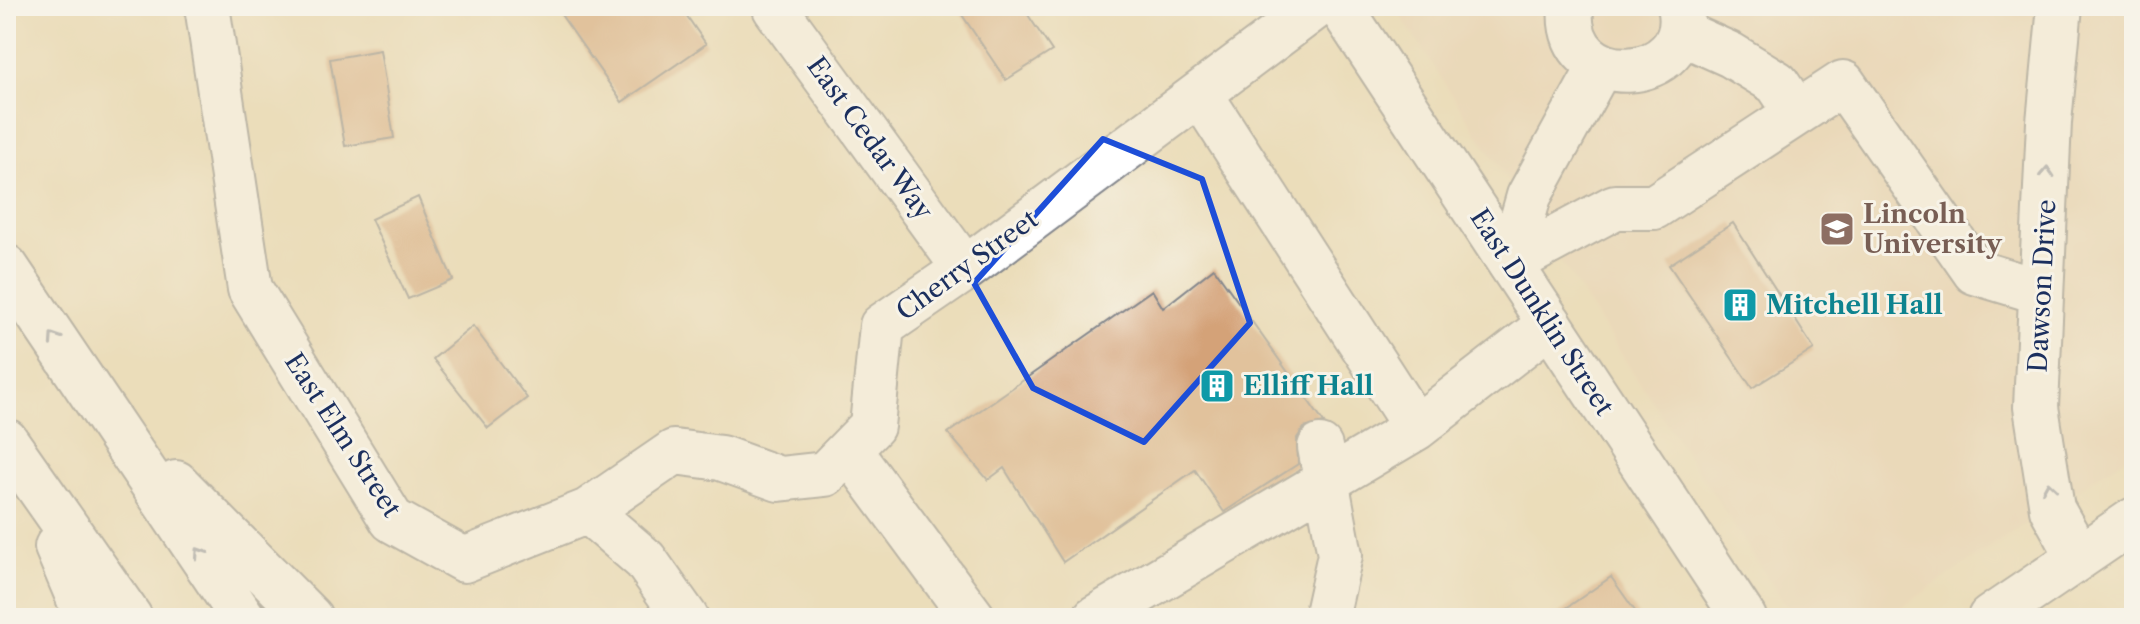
<svg xmlns="http://www.w3.org/2000/svg" width="2140" height="624" font-family="'Libre Caslon Text',serif">
  <style>
    .built { fill: #e9d4b9 }
    .building { fill: #d4a278 }
    .lines { fill: none; stroke-linecap: round; stroke-linejoin: round }
    .minor-casing { stroke: #83868c; stroke-width: 48 }
    .major-casing { stroke: #83868c; stroke-width: 48 }
    .highway-casing { stroke: #83868c; stroke-width: 48 }
    .minor { stroke: #fff; stroke-width: 44 }
    .major { stroke: #fff; stroke-width: 44 }
    .highway { stroke: #fff; stroke-width: 44 }
    .oneway { stroke: #8d97ae }
    .marked { fill: none; stroke: #1d4ed8; stroke-width: 6; stroke-linejoin: round }
    .labels { text-anchor: middle; dominant-baseline: central; stroke-width: 6; stroke-linejoin: round; paint-order: stroke }
    .street-label { font-size: 26px; fill: #1b2f5e; stroke: #f7f3e8 }
    .education-label { font-size: 26px; font-weight: bold; fill: #785e54; stroke: #f7f3e8; text-anchor: start }
    .culture-label { font-size: 26px; font-weight: bold; fill: #0d838f; stroke: #f7f3e8; text-anchor: start }
  </style>
  <rect width="100%" height="100%" fill="#f7f3e8"/>
  <filter id="ink" filterUnits="userSpaceOnUse"><feTurbulence type="fractalNoise" baseFrequency=".0125" numOctaves="2"/><feDisplacementMap in="SourceGraphic" scale="16" xChannelSelector="R" yChannelSelector="G"/><feConvolveMatrix kernelMatrix="1 2 1 2 8 2 1 2 1" color-interpolation-filters="sRGB"/></filter>
  <filter id="wash" filterUnits="userSpaceOnUse"><feTurbulence type="fractalNoise" baseFrequency=".006" numOctaves="4" result="noise"/><feDisplacementMap in="SourceGraphic" scale="32" xChannelSelector="R" yChannelSelector="G"/><feGaussianBlur stdDeviation="1.8" result="paint"/><feColorMatrix in="noise" values="0 0 0 0 0 0 0 0 0 0 0 0 0 0 0 0 0 1.4 0 .05"/><feComposite in="paint" operator="in"/></filter>
  <g filter="url(#wash)">
    <rect width="100%" height="100%" fill="#ebddba"/>
    <!-- built -->
    <path class="built" d="M1394,6h740v446l-249,166h-91z"/>
    <g id="blocks">
      <!-- building -->
      <path class="building" d="M555,6h125l26,38 -84,58z
        M956,6h66l30,45 -46,29z
        M380,50l14,88 -49,8 -15,-87z
        M418,197l35,83 -45,19 -37,-80z
        M1733,223l81,126 -62,39 -83,-123z
        M1214,268l110,155 -20,5 -7,10 1,26 -74,48 -29,-42 -132,92 -59,-94 -16,12 -40,-47 204,-143 11,18z
        M473,326l54,72 -39,30 -55,-69z
        M1611,577l29,41h-88z"/>
    </g>
  </g>
  <g filter="url(#ink)">
    <use href="#blocks" fill-opacity="0" stroke="#83868c" stroke-width="2"/>
    <g class="lines">
      <defs>
        <path id="minor" d="M207,6l43,283 142,231 72,40 124,-49 57,49 41,58
          M1571,6c-9,91 127,79 109,0
          M2060,6l-11,116 -13,285 16,102 27,48
          M775,8l190,261
          M1680,32l51,23 46,28 20,30
          M1200,94l216,334
          M1510,263l105,-56h39l189,-124 132,189 66,20
          M1510,263l19,-67 72,-131
          M1320,447l20,108 -14,63
          M849,450l124,168
          M588,511l86,-59 47,6 58,21 46,-5 47,-48 10,-100 83,-57 352,-263
          M1095,618l321,-190 134,-104"/>
        <path id="major" d="M1340,6l404,612
          M1990,618l144,-98"/>
        <path id="highway" d="M6,267l237,351
          M6,441l124,177
          M176,483l134,135
          M57,547l30,71"/>
      </defs>
      <!-- minor casing -->
      <use href="#minor" class="minor-casing"/>
      <!-- major casing -->
      <use href="#major" class="major-casing"/>
      <!-- highway casing -->
      <use href="#highway" class="highway-casing"/>
      <!-- minor -->
      <use href="#minor" class="minor"/>
      <!-- major -->
      <use href="#major" class="major"/>
      <!-- highway -->
      <use href="#highway" class="highway"/>
    </g>
    <!-- one-way arrows -->
    <defs><path id="oneway-chevron" d="M-2-3.5L2.5 0L-2 3.5" fill="none" stroke-width="1.6" stroke-linecap="round" stroke-linejoin="round" transform="scale(2)"/></defs>
    <g class="oneway">
      <use href="#oneway-chevron" transform="translate(2047 172) rotate(-87)"/>
      <use href="#oneway-chevron" transform="translate(54 338) rotate(-124)"/>
      <use href="#oneway-chevron" transform="translate(2049 487) rotate(-99)"/>
      <use href="#oneway-chevron" transform="translate(200 553) rotate(-124)"/>
    </g>
  </g>
  <!-- marked area -->
  <path d="M0 0H2140V624H0ZM1103,139l99,40 48,144 -106,119 -111,-54 -59,-105z" fill="#ebddba" fill-opacity=".55" fill-rule="evenodd"/>
  <path class="marked" d="M1103,139l99,40 48,144 -106,119 -111,-54 -59,-105z"/>
  <!-- icons -->
  <defs>
    <symbol id="university-square" viewBox="-11 -11 22 22"><rect x="-9" y="-9" width="18" height="18" rx="4" fill="#8d6e63" stroke="#f7f3e8"/><path d="M0-5L7-2L0 1L-7-2ZM-4 1L0 2.5L4 1V4Q0 6-4 4Z" fill="#fff"/></symbol>
    <symbol id="building-square" viewBox="-11 -11 22 22"><rect x="-9" y="-9" width="18" height="18" rx="4" fill="#0f9aa8" stroke="#f7f3e8"/><path d="M-4-6H4V6H1V3H-1V6H-4ZM-2.5-4.3h1.7v1.8h-1.7ZM.8-4.3h1.7v1.8H.8ZM-2.5-1h1.7V.8h-1.7ZM.8-1h1.7V.8H.8Z" fill="#fff"/></symbol>
  </defs>
  <g fill-rule="evenodd">
    <use href="#university-square" x="1817" y="209" width="40" height="40"/>
    <use href="#building-square" x="1720" y="285" width="40" height="40"/>
    <use href="#building-square" x="1197" y="366" width="40" height="40"/>
  </g>
  <g class="labels">
    <!-- street labels -->
    <g class="street-label">
      <text transform="translate(870 138) rotate(54)">East Cedar Way</text>
      <text transform="translate(967 265) rotate(-36)">Cherry Street</text>
      <text transform="translate(2042 286) rotate(-87)">Dawson Drive</text>
      <text transform="translate(1542 312) rotate(57)">East Dunklin Street</text>
      <text transform="translate(343 435) rotate(57)">East Elm Street</text>
    </g>
    <!-- education labels -->
    <g class="education-label">
      <text x="1863" y="214">Lincoln<tspan x="1863" dy="30">University</tspan></text>
    </g>
    <!-- culture labels -->
    <g class="culture-label">
      <text x="1766" y="305">Mitchell Hall</text>
      <text x="1243" y="386">Elliff Hall</text>
    </g>
  </g>
  <!-- margin -->
  <rect width="2140" height="624" fill="none" stroke="#f7f3e8" stroke-width="32"/>
</svg>
